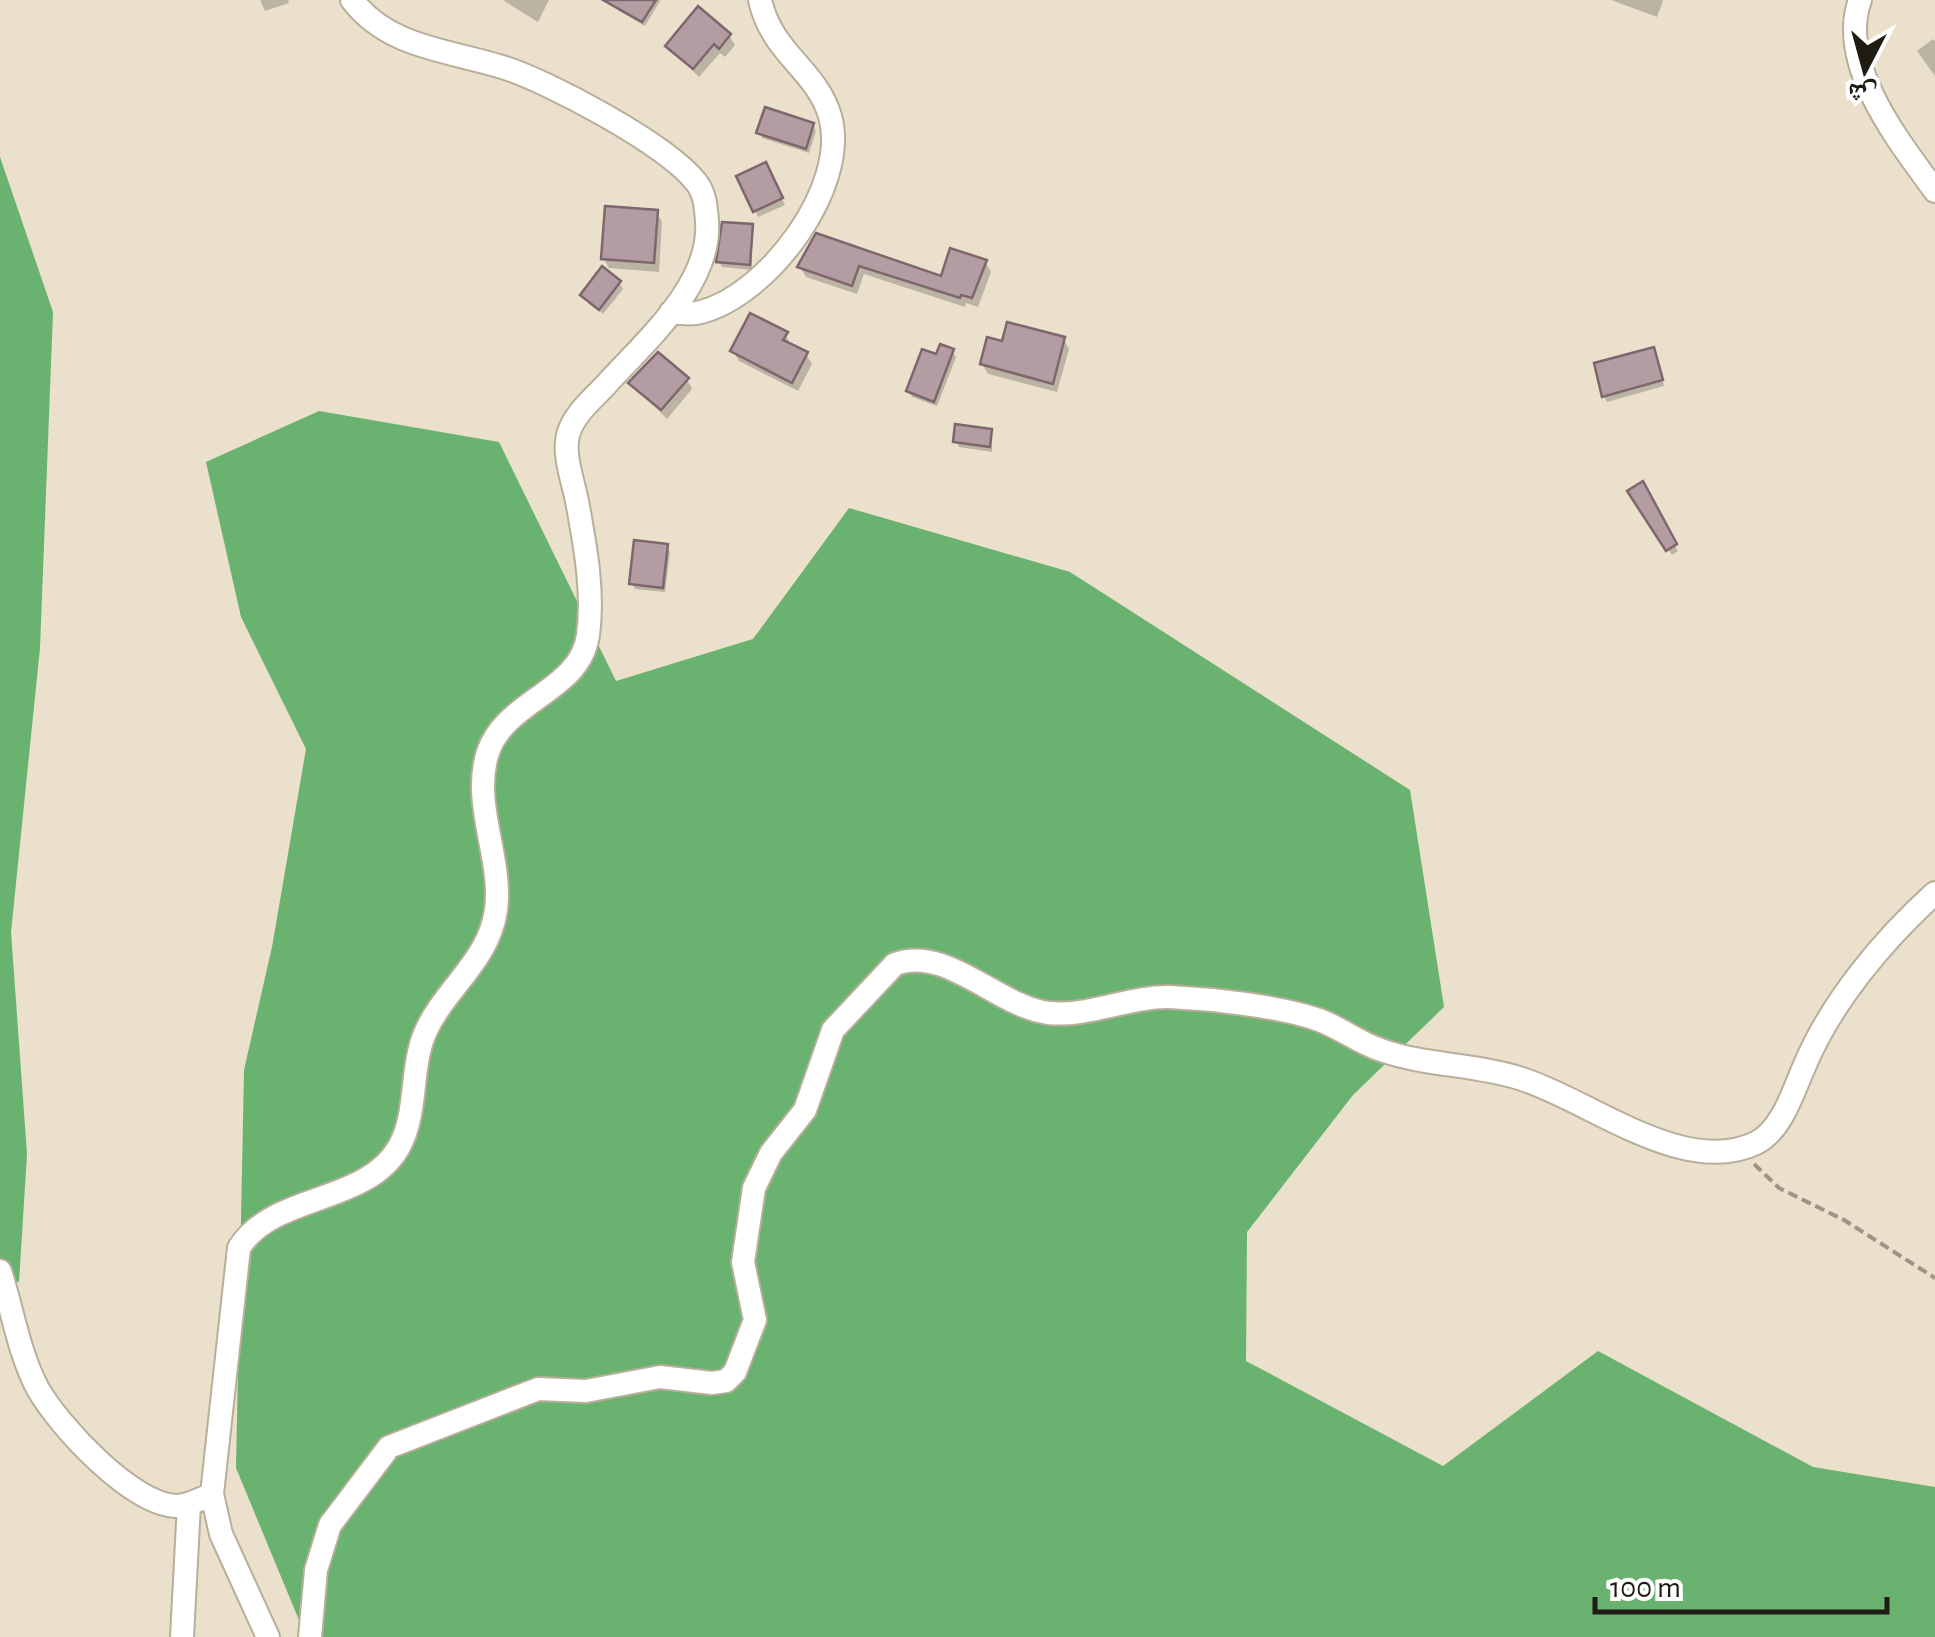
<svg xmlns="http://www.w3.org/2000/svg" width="1935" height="1637" font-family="'Alegreya Sans','Noto Naskh Arabic',sans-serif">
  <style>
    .forest { fill: #69b26f }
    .shadow { fill: #0003 }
    .building { fill: #b49ca3; stroke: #7d676d; stroke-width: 2.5 }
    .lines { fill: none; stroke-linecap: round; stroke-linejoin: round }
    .street-casing { stroke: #b8af9b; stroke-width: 26 }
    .path { stroke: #9c9586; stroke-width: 4; stroke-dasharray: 10 5; stroke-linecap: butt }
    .street { stroke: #fff; stroke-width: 22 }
  </style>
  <rect width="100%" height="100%" fill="#eae0cc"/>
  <!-- forest -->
  <path class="forest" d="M0,157l53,155 -13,336 -29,284 16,222 -8,128h-19z
    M319,411l180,31 117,239 137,-42 96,-131 221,64 340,218 34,217 -91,88 -106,137 -1,129 197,105 155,-115 215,116 122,20v150h-1629l-70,-169 8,-398 28,-123 34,-198 -65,-132 -35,-155z"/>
  <!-- shadow -->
  <path class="shadow" d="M260,0h28l1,3 -24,8z
    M549,0l-11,22 -34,-21 1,-1z
    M619,0h41v1l-15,25 -26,-15z
    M1611,0h51l1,1 -6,16z
    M729,35l6,10 -10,12 -5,-4 -21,24 -31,-30z
    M1933,39l2,2v35l-18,-25z
    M813,125l3,6 -7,22 -47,-15 -3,-6z
    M765,165l20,40 -27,12 -19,-40z
    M657,213l5,9 -3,50 -50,-4 -5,-9z
    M752,226v44l-30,-3 -3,-6z
    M817,236l126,43 42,-17 6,10 -13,35 -12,-4 -1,4 -101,-33 -7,20 -51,-17 -6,-10z
    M619,283l4,6 -20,25 -20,-19z
    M786,334l4,12 16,8 6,10 -14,27 -59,-30 -6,-10z
    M1064,340l5,9 -12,43 -69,-18 -6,-10 21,-20z
    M952,351l4,6 -19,49 -25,-9 -3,-6 29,-34z
    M1656,356l8,30 -57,16 -3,-6z
    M687,379l5,10 -25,30 -36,-36z
    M991,431l1,21 -33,-5 -3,-6z
    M1643,484l35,67 -6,4 -41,-63z
    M666,546l4,6 -5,40 -30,-3 -3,-6z"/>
  <!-- building -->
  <path class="building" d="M603,0h53l-14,22z
    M698,6l33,28 -12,15 -5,-5 -21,25 -28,-23z
    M765,107l49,16 -8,26 -50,-16z
    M766,162l17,36 -30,14 -17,-36z
    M605,206l53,4 -4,53 -53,-4z
    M722,222l31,2 -3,41 -34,-3z
    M816,233l125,43 9,-28 37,12 -15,38 -11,-3 -1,3 -101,-32 -7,20 -55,-19z
    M602,266l19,15 -22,29 -19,-15z
    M750,313l38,19 -5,8 25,12 -16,31 -62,-32z
    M1007,322l58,15 -12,47 -73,-20 7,-27 15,4z
    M940,344l14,5 -20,53 -28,-11 16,-42 14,5z
    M1654,347l9,33 -61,17 -8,-34z
    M658,352l31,26 -28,32 -33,-27z
    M955,424l37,5 -2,18 -37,-5z
    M1643,481l34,63 -11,7 -39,-60z
    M634,540l34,4 -5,44 -34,-4z"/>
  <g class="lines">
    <defs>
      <path id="street" d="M1860,0c-23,64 38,140 75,191
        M671,312c9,1 20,3 30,0 67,-17 149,-126 129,-196 -14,-47 -58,-62 -70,-116
        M0,1271c12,37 19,83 38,118 21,37 93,115 138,117 13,0 24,-7 36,-12
        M182,1637l7,-133
        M268,1637l-47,-103 -9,-40 27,-246c34,-55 127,-43 160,-101 19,-34 11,-79 26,-114 19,-44 64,-72 71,-123 7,-52 -25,-106 -8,-158 18,-53 92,-60 100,-117 6,-44 -3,-90 -11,-134 -4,-20 -14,-46 -9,-66 5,-19 22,-34 35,-47 39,-44 109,-102 104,-167 -1,-14 -2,-28 -11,-39 -30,-38 -148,-101 -194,-115 -54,-17 -113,-19 -150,-67
        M310,1637l6,-67 14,-45 59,-78 149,-58 48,2 74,-14 52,6 14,-2 9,-9 20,-52 -12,-58 11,-74 17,-35 34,-43 28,-80 62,-66c52,-19 103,43 154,49 40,4 81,-17 121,-16 42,2 109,9 149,23 22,8 40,23 62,30 45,16 95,14 141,29 67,21 162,99 234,64 26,-13 37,-51 48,-76 27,-65 79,-127 131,-174"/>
    </defs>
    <!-- street casing -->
    <use href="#street" class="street-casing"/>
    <!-- path -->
    <path class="path" d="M1754,1164l25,24 65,32 91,58"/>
    <!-- street -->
    <use href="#street" class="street"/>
  </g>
  <!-- north arrow -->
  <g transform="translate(1865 70) rotate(186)" stroke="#ffffff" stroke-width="8" paint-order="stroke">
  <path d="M0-8L18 38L0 25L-18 38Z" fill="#1f1c14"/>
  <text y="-15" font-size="28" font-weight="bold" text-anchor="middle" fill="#1f1c14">ش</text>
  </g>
  <!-- scale -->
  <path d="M1595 1597v15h292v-15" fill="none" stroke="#1f1c14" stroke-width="5"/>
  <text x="1610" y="1597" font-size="30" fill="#1f1c14" stroke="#ffffff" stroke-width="8" paint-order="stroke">100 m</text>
</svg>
